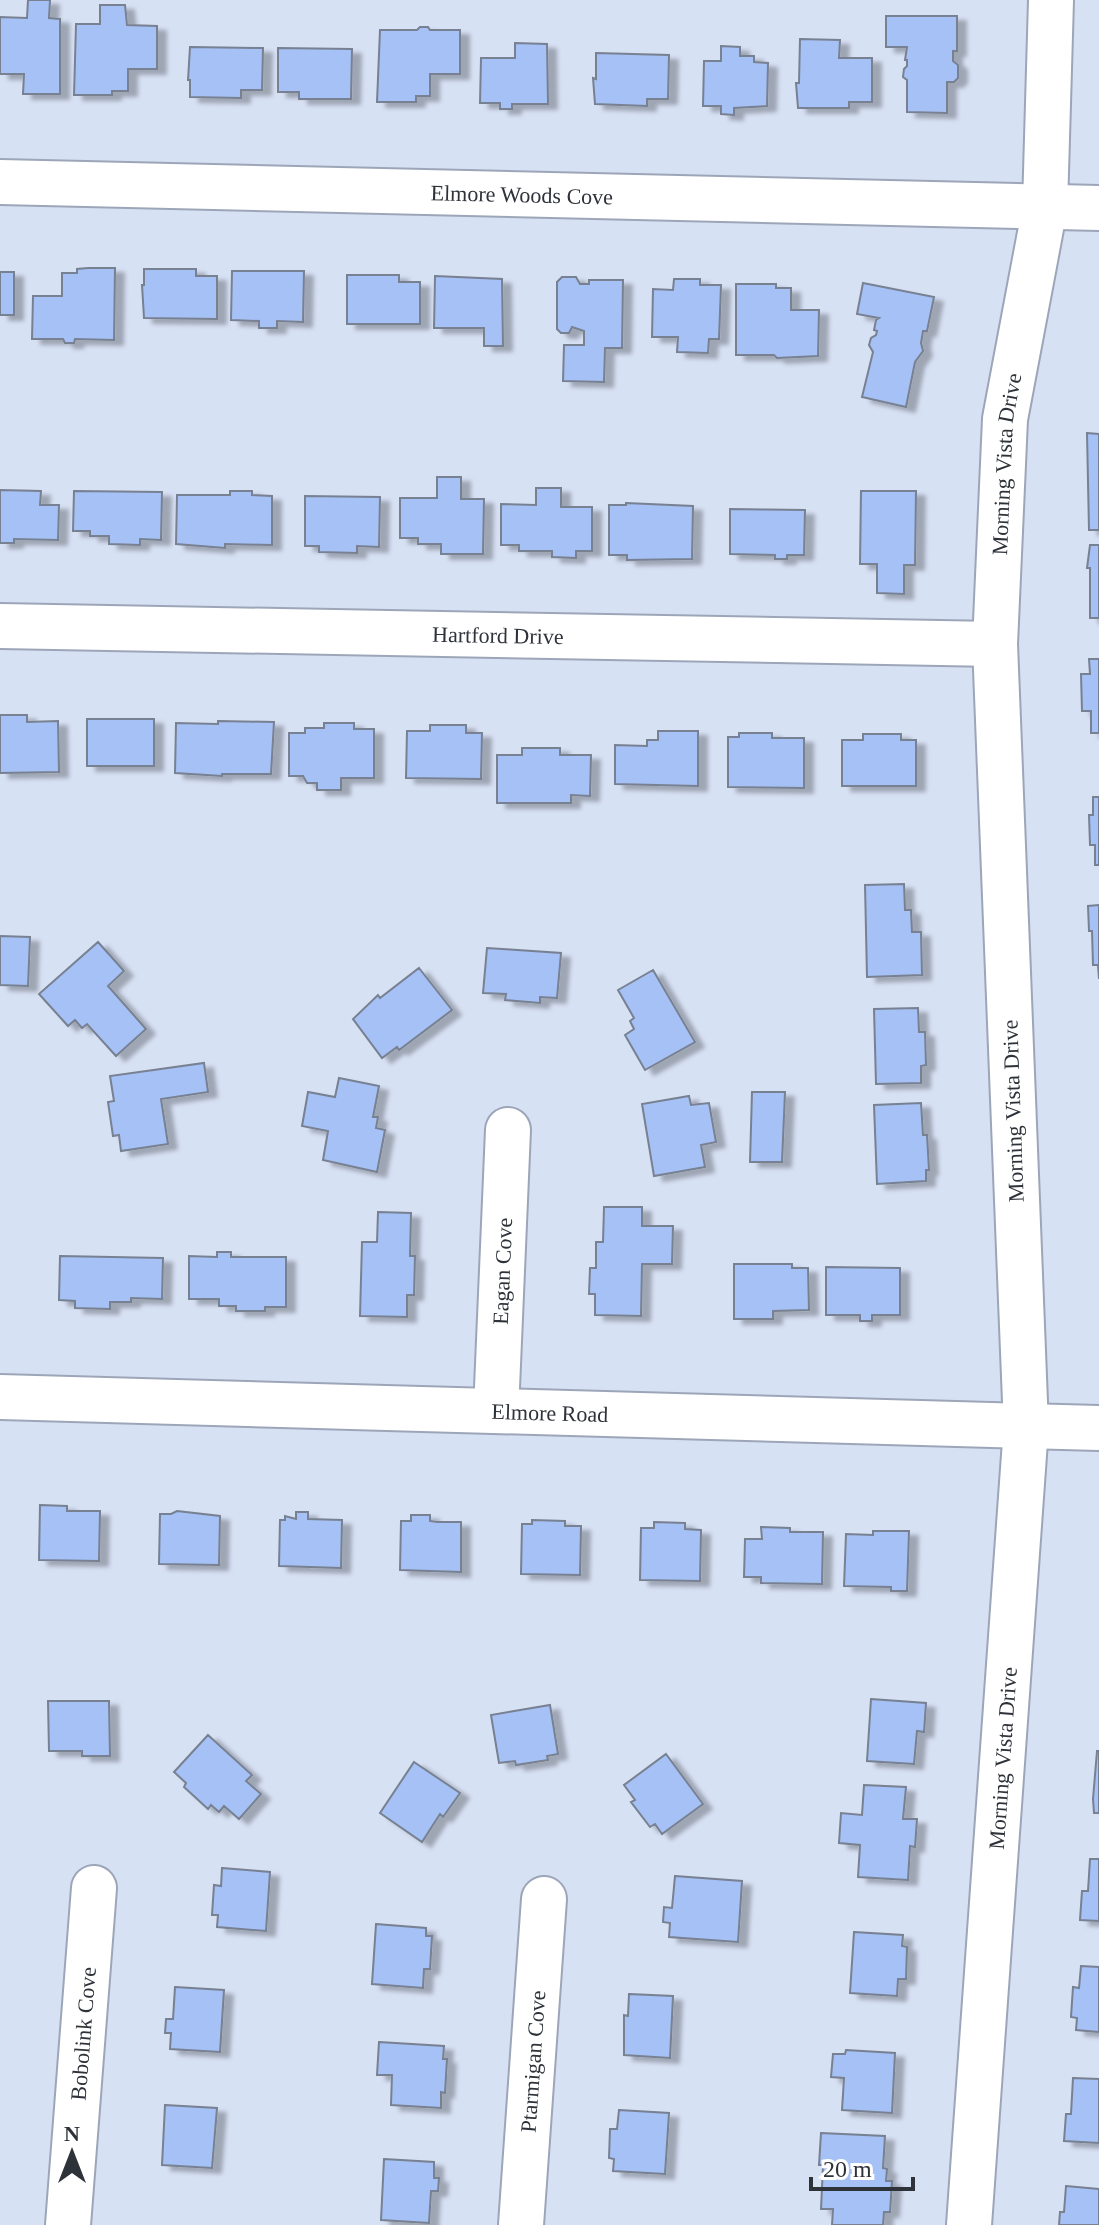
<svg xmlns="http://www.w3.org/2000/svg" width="1099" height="2225" font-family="'Times New Roman',serif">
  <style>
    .building { fill: #a5c1f5; stroke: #788192; stroke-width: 2; filter: url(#shadow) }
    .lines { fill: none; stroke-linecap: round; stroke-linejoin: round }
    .minor-casing { stroke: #9da6b8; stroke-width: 48 }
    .minor { stroke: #fff; stroke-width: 44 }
    .labels { text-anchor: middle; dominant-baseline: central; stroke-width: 8; stroke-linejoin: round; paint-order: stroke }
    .street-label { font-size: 22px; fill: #2e3239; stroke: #fff }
  </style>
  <defs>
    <filter id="shadow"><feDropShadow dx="9" dy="5" stdDeviation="2" flood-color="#0004"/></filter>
  </defs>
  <rect width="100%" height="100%" fill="#d7e1f4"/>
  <!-- building -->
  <path class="building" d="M28,0h22l-1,18 11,1v75h-37l1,-20h-24v-57l27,1z
    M100,5h25l2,20 30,1v43h-29v22h-16v4h-38l2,-71h24z
    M886,16h71v35h-4v10l5,4v13l-4,4h-7v31l-40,-1v-32l-4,-3 1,-8 3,-3v-6h-2l2,-13h-21z
    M420,27h8l2,3h30v44h-30v22h-14v6h-39l3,-72h37z
    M800,39l40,1 -1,18h33v44h-23v6h-51l-2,-25h3z
    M515,43l32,1 1,60h-36v5h-12v-6h-20l1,-45h34z
    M721,46l19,1v9h14v6l14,1 -1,43 -33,2v7l-13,-1v-8h-18l1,-45h17z
    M190,47l73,1 -1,42h-21v8l-51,-1v-17h-2z
    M278,48l74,1 -1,50h-52v-7h-21z
    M596,53l73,2 -1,44h-21v7l-52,-2 -2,-26 3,1z
    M88,268h27l-1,72 -39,-1 -1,4h-9l-2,-4h-31l1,-43h29v-23h15v-4z
    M144,269h52v7h21v43l-73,-1 -2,-33h2z
    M232,271h72l-1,51 -26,-1v7h-18v-7l-28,-1z
    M0,272h14v43h-14z
    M347,275h52v7h21v42h-73z
    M435,276l67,3 1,67h-19v-18h-50z
    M562,277h14l4,7h9v-4h34l-1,68h-17l-1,34 -41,-1 1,-36h20v-14l-12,-4 -3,6h-8l-4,-4v-47z
    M674,279h26v6h21l-2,54h-10l-1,14 -31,-1 1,-15h-26l1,-48 20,1z
    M863,283l71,14 -7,34h-4l-2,12 2,8 -8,11 -9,45 -44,-10 11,-45 -4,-7 2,-7 5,-3 1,-4 -3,-1 2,-10 3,-2 -22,-4z
    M736,284h40v4h15v22h28l-1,46 -41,2 -3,-3h-38z
    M1087,433l12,1v96h-10z
    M437,477h24v22h23l-1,55h-42v-10h-23v-6h-18v-40h37z
    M536,488h25v19h31v44h-16v7l-24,-1v-6h-33v-6h-18v-41l35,1z
    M0,490l41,1 -1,14h19l-1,35 -44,-1v4h-14z
    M74,491l88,1 -1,48 -21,-1v6l-31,-1v-8h-19v-5h-17z
    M230,491h22v4l20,1v49l-47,-1v4l-49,-4 1,-49h53z
    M861,491h55l-1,74h-11v29l-27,-1v-29h-17z
    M305,496l75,1 -1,50 -22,-1v7l-38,-1v-6h-14z
    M626,503l67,3 -1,53 -65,1v-5h-18v-50h17z
    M730,509l75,1 -1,45h-17v4h-12v-4l-45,-1z
    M1090,545h9v73h-9v-50h-3z
    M1089,659h10v74h-8v-22h-9l-1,-37h9z
    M0,715h27v7l31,-1 1,51 -59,1z
    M87,719h67v47h-67z
    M218,721l56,1 -3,52h-49v2l-47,-3 1,-50 42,1z
    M324,723h30v6h20v49h-33v12h-24v-7h-10l-4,-7h-14v-43h16v-5h19z
    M430,725h36v8h16l-1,46 -75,-1 1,-47h23z
    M658,731h40v55l-83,-2v-39l32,1v-6h11z
    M739,733h33v5h32v50l-76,-1v-50h11z
    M863,734h38v6h15v46h-74v-46h21z
    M522,748h38v7h31l-1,41 -19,-1v8h-74v-48h25z
    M1093,797h6v68h-4v-20h-5l-1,-30h4z
    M904,884l1,26h6l1,22h9l1,43 -55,2 -2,-92z
    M1099,905v74l-1,-14h-5l-1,-34h-3l-1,-25z
    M0,936l30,1 -2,49 -28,-1z
    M98,942l26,29 -16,15 38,43 -30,27 -29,-32 -5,4 -7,-8 -7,6 -29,-32z
    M487,948l74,5 -4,45 -17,-1v6l-35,-3 1,-6 -23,-1z
    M419,968l33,42 -53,40 -2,-3 -15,11 -29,-39 25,-24 2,3z
    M653,970l42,72 -50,28 -20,-35 9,-6 -4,-8 4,-3 -16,-28z
    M918,1008l1,24h6l1,33 -5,1v17l-45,1 -2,-75z
    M204,1063l4,29 -47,7 7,45 -47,7 -2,-16 -6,1 -5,-34 6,-1 -4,-25z
    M339,1078l40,8 -6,31h5l-2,11 9,2 -8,42 -54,-12 5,-29 -26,-5 6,-34 27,5z
    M752,1092h33l-3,70h-32z
    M689,1096l2,9 18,-2 7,39 -15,3 4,22 -51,9 -12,-72z
    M921,1103l2,32h4l2,35h-3v11l-49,3 -3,-79z
    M604,1207h38v19h31l-1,38h-30l-1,52 -46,-1v-21h-6l1,-26h6v-26h7z
    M378,1212l33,1 -1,43h5l-1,39h-7v22l-47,-1 2,-74h15z
    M217,1252h14v5h55v50h-21v4h-29v-5h-17v-7h-30v-43l28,1z
    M60,1256l103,2 -1,41 -31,-1v4h-21v7l-35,-1v-7l-16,-1z
    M734,1264h58v4h16l1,42 -36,1v8h-39z
    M826,1267l74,1v47h-28v6h-12v-6h-34z
    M40,1505l27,1v5h33l-1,50 -60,-1z
    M177,1511l43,5 -1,49 -60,-1 1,-50h11z
    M296,1512h12v7l34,1 -1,48 -62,-2 1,-46h5v-4l11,3z
    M411,1515h19v6l7,1h24v50l-61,-2 1,-49h10z
    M532,1520l33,1v5h16l-1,49 -59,-1 1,-50h10z
    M654,1522l31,1v6l16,1 -1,51 -60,-1 1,-52h13z
    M761,1527l29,1v4h33l-1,52 -61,-1v-6h-17l1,-38h17z
    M873,1531h36l-2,60h-16v-4l-47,-1 2,-52 27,1z
    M871,1699l55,4 -2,29 -7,-1 -3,33 -47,-3z
    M48,1701h61l1,55h-28v-5h-33z
    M550,1705l8,49 -11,2 1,4 -32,5 -1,-4 -16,2 -8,-48z
    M208,1735l44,40 -6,6 15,13 -22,25 -15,-13 -5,6 -8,-7 -3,4 -24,-22 2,-4 -12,-11z
    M1097,1751h2v62h-5l-1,-14z
    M666,1754l37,50 -41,30 -7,-10 -5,3 -19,-25 4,-2 -11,-15z
    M414,1762l46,31 -17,24 -3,-3 -18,28 -42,-29z
    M864,1785l42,2 -3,32h14l-2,28 -5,-1 -2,34 -50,-3 2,-32 -21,-2 2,-30 21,2z
    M1090,1859h9v62l-19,-1 2,-29h6z
    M222,1868l48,4 -4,59 -49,-4 1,-12h-6l2,-30 7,1z
    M675,1876l67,5 -4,61 -69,-5 1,-14 -7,-1 1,-15 8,1z
    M376,1924l50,4v8h6l-2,33h-6l-1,19 -51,-4z
    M854,1932l49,3 -1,11 5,1 -1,32h-8l-1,17 -47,-3z
    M1081,1966l18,1v65l-23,-2 1,-12 -6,-1 2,-30 6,1z
    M175,1987l49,3 -4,62 -50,-3 1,-16h-6l1,-14h7z
    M629,1994l44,2 -3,62 -46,-3v-40l4,1z
    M379,2042l65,4 -1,13h4l-2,34 -4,-1v16l-50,-3 1,-30h-15z
    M846,2050l49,3 -3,60 -50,-3 2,-32 -13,-1 2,-23h12z
    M1073,2078l26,1v64l-35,-2 2,-27h5z
    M165,2105l52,3 -5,60 -50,-3z
    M619,2110l50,3 -4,61 -52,-3 1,-12 -5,-1 1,-29h7z
    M821,2133l64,3 -2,32 4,1 -1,12h6l-2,31h-6l-1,13h-51l1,-16h-12l2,-44h-4z
    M384,2159l50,3v16h5l-1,13h-7l-2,32 -48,-3z
    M1066,2186l33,3v36h-40l1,-13h4z"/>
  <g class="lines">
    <defs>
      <g id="minor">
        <path id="s1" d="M0,182l1099,26"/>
        <path id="s2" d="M0,626l995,18"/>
        <path id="s3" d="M0,1397l1099,31"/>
        <path id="s4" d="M496,1411l12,-281"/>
        <path id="s5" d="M68,2225l26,-337"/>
        <path id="s6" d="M521,2225l23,-326"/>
        <path id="s7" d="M969,2225l57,-798 -31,-783 10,-225 40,-212 6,-207"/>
      </g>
    </defs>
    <!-- minor casing -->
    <use href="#minor" class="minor-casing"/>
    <!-- minor -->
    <use href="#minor" class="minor"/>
  </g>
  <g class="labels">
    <!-- street labels -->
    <g class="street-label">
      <text stroke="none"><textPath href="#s1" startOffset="522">Elmore Woods Cove</textPath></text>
      <text stroke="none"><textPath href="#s7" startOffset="1764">Morning Vista Drive</textPath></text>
      <text stroke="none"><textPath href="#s2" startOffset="498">Hartford Drive</textPath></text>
      <text transform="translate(1013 1111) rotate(-92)">Morning Vista Drive</text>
      <text stroke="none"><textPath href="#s4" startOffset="140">Eagan Cove</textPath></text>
      <text stroke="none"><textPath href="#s3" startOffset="550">Elmore Road</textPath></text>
      <text stroke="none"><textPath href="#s7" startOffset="468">Morning Vista Drive</textPath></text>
      <text stroke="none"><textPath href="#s5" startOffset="192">Bobolink Cove</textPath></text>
      <text stroke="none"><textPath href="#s6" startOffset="164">Ptarmigan Cove</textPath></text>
    </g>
  </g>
  <!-- north arrow -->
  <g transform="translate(72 2153)" stroke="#ffffff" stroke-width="6" paint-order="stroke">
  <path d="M0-6L14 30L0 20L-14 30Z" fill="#2e3239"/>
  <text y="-12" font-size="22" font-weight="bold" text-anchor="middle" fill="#2e3239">N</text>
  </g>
  <!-- scale -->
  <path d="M811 2177v12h102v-12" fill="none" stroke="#2e3239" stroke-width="4"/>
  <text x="823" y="2177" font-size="24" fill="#2e3239" stroke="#ffffff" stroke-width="6" paint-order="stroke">20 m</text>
</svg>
